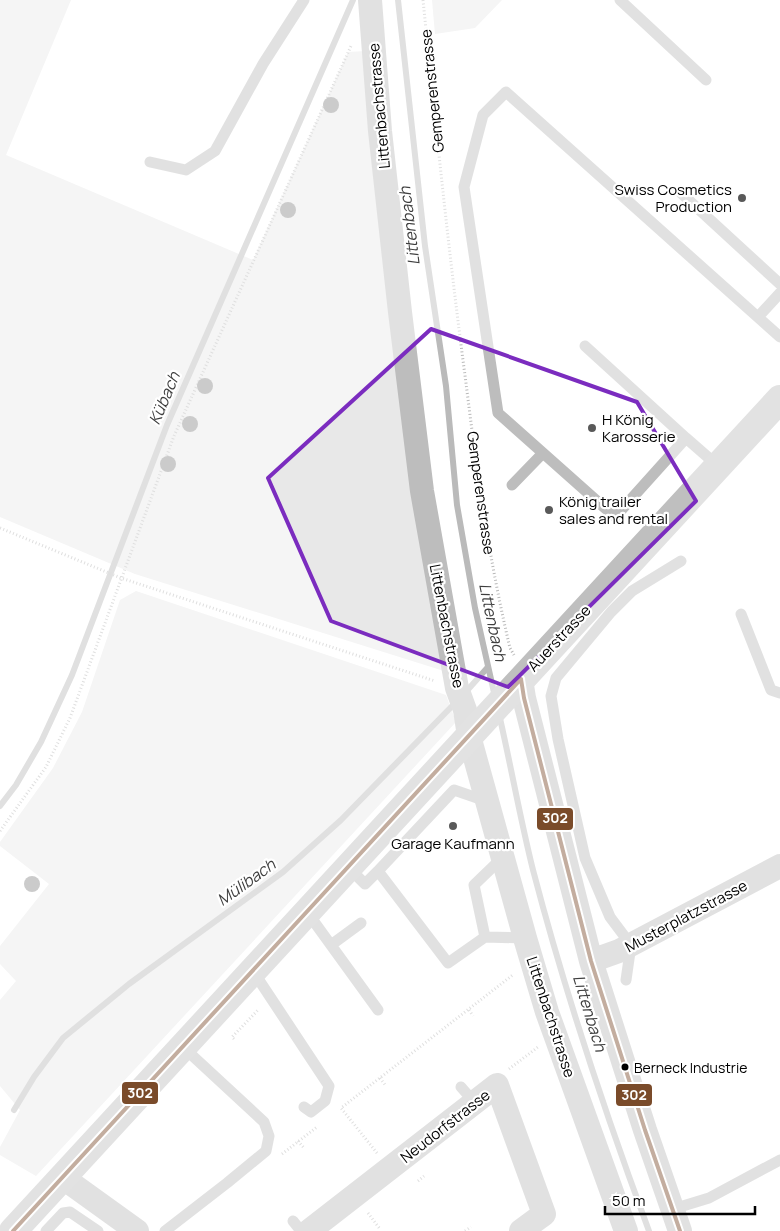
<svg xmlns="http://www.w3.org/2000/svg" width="780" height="1231" font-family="Manrope,sans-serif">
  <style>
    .green { fill: #e8e8e8 }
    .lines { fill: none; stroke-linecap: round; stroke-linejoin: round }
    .stream { stroke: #bababa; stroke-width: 6 }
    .path { stroke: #b8b8b8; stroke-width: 3; stroke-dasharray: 1 2.5; stroke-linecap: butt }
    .service { stroke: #bdbdbd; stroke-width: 11 }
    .minor { stroke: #bdbdbd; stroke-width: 24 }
    .secondary { stroke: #bfbfbf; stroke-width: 28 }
    .bus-1-casing { stroke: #fff; stroke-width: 8 }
    .bus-1 { stroke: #7a4b2a; stroke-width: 4 }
    .tree { fill: #8c8c8c }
    .marked { fill: none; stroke: #7b2cbf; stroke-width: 4; stroke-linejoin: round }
    .poi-dot { fill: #595959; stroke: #fff; stroke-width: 2 }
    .bus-dot { fill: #000; stroke: #fff; stroke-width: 2 }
    .labels { text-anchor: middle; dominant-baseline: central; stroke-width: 4.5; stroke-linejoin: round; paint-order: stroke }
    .bus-label { font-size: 14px; fill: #000; stroke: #fff; text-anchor: start }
    .street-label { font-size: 15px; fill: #000; stroke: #fff }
    .poi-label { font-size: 15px; fill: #000; stroke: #fff; text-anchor: start }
    .water-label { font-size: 16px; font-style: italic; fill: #3e3e3e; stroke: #fff }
    .line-badge { stroke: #fff; stroke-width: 2 }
    .badge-label { font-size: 14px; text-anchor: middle; font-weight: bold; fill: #fff }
  </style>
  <rect width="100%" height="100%" fill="#fff"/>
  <!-- green -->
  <path class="green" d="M0,0h71l-65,155 247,105 95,-208 18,-1 78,620 -309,-97 -135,-57z
    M432,0h70l-27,28 -40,6z
    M136,591l310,104 10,27 -420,454 -36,-21v-8l20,-37 -20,-24v-86l16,-19 -16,-17v-18l49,-62 -49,-38v-4l53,-74 29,-56 38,-112z"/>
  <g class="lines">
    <!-- stream -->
    <path class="stream" d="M398,0l27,246 21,140 11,119 18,103 20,89
      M464,694l24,-27
      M499,714c12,52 21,104 34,156 32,122 72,243 116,361
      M0,806l16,-21 25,-43 31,-67 95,-250 186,-425
      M14,1110l20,-33 29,-39 66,-54 154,-112 58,-52 116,-119"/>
    <!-- path -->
    <path class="path" d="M423,0c13,128 26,256 43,383 11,89 23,177 44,265l4,7
      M0,528l121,50 314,103
      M0,831l46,-64 24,-49 104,-282 177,-390
      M469,1010l4,6
      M234,1039l-2,-2 27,-28
      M509,1069l29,-22
      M380,1078l6,8
      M298,1141l6,7
      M377,1153l-36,-45 173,-134
      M282,1154l35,-27
      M418,1181l6,-5
      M368,1213l12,16
      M465,1231l6,-4"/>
    <!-- service -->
    <path class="service" d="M620,0l86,80
      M150,162l36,8 29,-19 48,-87 41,-64
      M681,193l99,91
      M758,317l22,-24
      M585,346l101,92
      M718,466l-32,-28 -71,79 -117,-104 -34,-226 19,-72 23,-23 274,245
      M512,485l31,-32
      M741,614l30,76 9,3
      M348,867l17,17 13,-13 70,92 37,-26 -11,-52 28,-27
      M378,871l76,-81 32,11
      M307,912l71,98
      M485,937l40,1
      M331,945l30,-22
      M253,971l76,115 -4,15 -14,11 -7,-5
      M626,980l5,-35 -21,-28 -25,-59 -27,-119 -7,-43 5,-18 55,-66 21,-21 49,-30
      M461,1087l14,16
      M673,1209l36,-11 71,-38
      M293,1221l8,10
      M46,1231l17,-18 7,-1 28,19
      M165,1231l62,-48 39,-32 3,-15 -5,-14 -81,-75"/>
    <!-- minor -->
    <path class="minor" d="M370,0l10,131 20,181 22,179 35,197 8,22 4,26 56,202 22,74 79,219
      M521,679l3,19 67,263 54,169 35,101
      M591,961l28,-10 161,-85
      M62,1177l75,54
      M309,1231l188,-146 47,129 -23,17"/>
    <!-- secondary -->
    <path class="secondary" d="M13,1231l767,-832"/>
    <defs>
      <path id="bus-1" d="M521,679l3,19 67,263 54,169 35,101
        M13,1231l508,-552"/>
    </defs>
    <!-- bus-1 casing -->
    <use href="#bus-1" class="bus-1-casing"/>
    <!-- bus-1 -->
    <use href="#bus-1" class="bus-1"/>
  </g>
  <!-- trees -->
  <g class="tree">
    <circle cx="331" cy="105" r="8"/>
    <circle cx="288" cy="210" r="8"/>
    <circle cx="205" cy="386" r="8"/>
    <circle cx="190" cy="424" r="8"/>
    <circle cx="168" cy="464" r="8"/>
    <circle cx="32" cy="884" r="8"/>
  </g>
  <!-- marked area -->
  <path d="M0 0H780V1231H0ZM431,329l206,73 59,99 -188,186 -177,-66 -63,-143z" fill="#fff" fill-opacity=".55" fill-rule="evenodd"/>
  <path class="marked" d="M431,329l206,73 59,99 -188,186 -177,-66 -63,-143z"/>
  <!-- markers -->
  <g class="poi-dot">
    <circle cx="742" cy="198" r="5"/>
    <circle cx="592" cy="428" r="5"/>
    <circle cx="549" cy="510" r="5"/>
    <circle cx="453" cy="826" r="5"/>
  </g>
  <circle class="bus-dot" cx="625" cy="1067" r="4.5"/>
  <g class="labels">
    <!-- bus labels -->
    <g class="bus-label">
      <text x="634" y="1067">Berneck Industrie</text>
    </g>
    <!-- street labels -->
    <g class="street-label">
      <text transform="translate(432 91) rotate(-96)">Gemperenstrasse</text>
      <text transform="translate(379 106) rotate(-95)">Littenbachstrasse</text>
      <text transform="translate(481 493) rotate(82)">Gemperenstrasse</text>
      <text transform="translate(447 626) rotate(79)">Littenbachstrasse</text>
      <text transform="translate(559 638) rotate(-47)">Auerstrasse</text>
      <text transform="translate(686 916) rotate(-28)">Musterplatzstrasse</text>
      <text transform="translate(551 1017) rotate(72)">Littenbachstrasse</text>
      <text transform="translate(445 1126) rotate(-38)">Neudorfstrasse</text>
    </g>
    <!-- poi labels -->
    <g class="poi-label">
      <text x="732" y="189" text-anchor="end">Swiss Cosmetics<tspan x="732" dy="17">Production</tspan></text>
      <text x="602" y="419">H König<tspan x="602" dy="17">Karosserie</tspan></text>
      <text x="559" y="501">König trailer<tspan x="559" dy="17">sales and rental</tspan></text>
      <text x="453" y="843" text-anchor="middle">Garage Kaufmann</text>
    </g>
    <!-- water labels -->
    <g class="water-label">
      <text transform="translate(409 226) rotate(-97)">Littenbach</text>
      <text transform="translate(164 398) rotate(-67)">Kübach</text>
      <text transform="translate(493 622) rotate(78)">Littenbach</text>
      <text transform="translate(246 882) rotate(-36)">Mülibach</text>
      <text transform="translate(590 1013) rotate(73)">Littenbach</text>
    </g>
  </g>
  <g class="line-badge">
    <rect x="536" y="807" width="38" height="24" rx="5" fill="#7a4b2a"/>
    <rect x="121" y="1081" width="38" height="24" rx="5" fill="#7a4b2a"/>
    <rect x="615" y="1083" width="38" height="24" rx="5" fill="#7a4b2a"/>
  </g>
  <g class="badge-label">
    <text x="555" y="823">302</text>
    <text x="140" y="1098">302</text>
    <text x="634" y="1100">302</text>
  </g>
  <!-- scale -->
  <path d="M605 1206v8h150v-8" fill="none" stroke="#000000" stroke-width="2.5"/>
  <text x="612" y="1206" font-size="15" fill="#000000" stroke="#ffffff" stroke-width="4" paint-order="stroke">50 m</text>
</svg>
